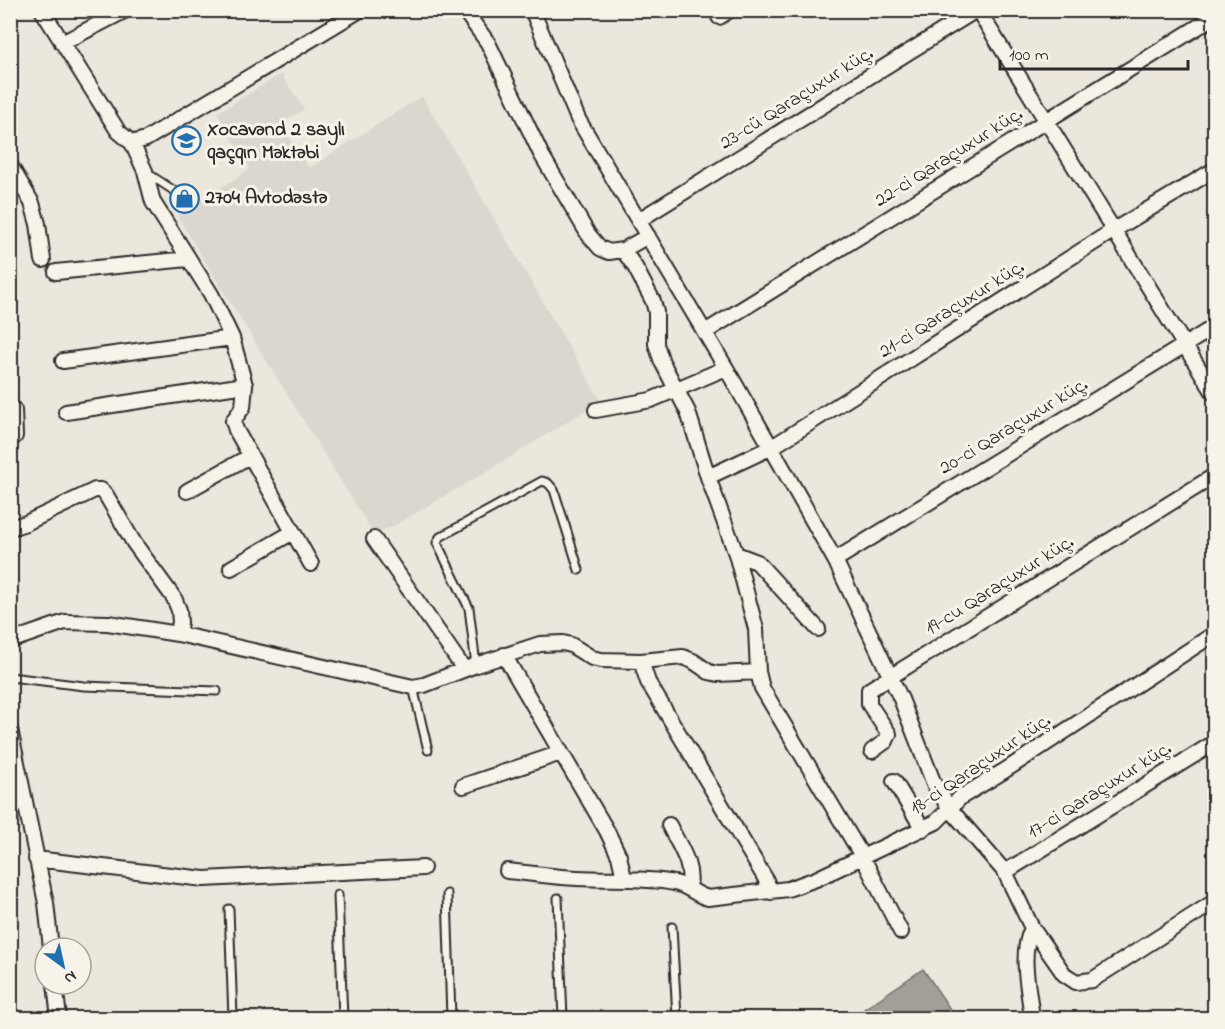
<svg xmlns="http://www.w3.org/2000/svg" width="1225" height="1029" font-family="'Indie Flower',sans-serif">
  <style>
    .built { fill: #dbd7ce }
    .water { fill: #a29f98; stroke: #72716c; stroke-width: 1.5 }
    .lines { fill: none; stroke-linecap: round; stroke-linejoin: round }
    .service-casing { stroke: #2b2b2b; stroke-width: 11 }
    .minor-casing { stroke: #2b2b2b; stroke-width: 18 }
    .service { stroke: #f7f3e8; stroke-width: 7 }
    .minor { stroke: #f7f3e8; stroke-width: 14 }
    .labels { text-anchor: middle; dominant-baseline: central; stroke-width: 6; stroke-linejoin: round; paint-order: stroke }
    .street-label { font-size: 20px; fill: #2b2b2b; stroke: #f7f3e8 }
    .poi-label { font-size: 20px; font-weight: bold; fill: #2b2b2b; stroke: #f7f3e8; text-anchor: start }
  </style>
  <rect width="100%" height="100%" fill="#ebe7dd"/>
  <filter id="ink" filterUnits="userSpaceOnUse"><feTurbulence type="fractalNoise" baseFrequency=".0167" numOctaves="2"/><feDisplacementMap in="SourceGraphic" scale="12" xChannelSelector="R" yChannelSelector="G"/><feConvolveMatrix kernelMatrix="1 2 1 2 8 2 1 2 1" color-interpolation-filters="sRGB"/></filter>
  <g filter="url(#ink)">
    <!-- built -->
    <path class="built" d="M281,74l23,35 -23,15 28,44 113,-72 179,305 -130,80 -81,47 -17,5 -196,-317 73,-47 -33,-56z"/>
    <!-- water -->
    <path class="water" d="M923,969l33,49h-105z"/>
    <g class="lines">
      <defs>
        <path id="service" d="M147,173l26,17
          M476,665l-7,-57 -32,-65 3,-6 102,-56 6,2 6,7 25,80
          M10,677l74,9 133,5
          M413,687l15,63
          M447,894l4,124
          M338,895l5,123
          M558,898l5,120
          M229,909l4,109
          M672,927l5,91"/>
        <path id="minor" d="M42,10l76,121 14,12 14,-4 214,-129
          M464,10l24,33 53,111 47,80 12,14 9,4 14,-2 25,-14
          M532,10l46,109 148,249 109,192 66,139 33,85 16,25 55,63 27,56 32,46 12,8 16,-2 122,-78
          M978,10l236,383
          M719,17l11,-7
          M62,43l64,-33
          M132,143l13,28 8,31 58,92 21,44 13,47 -2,22 -10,14 3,9 75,134
          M10,165l22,38 6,21 5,36
          M639,220l337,-210
          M623,250l12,17 18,34 3,11v32l6,18 26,50 20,65 28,77 20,75 2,43 4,16 100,168 39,76
          M56,272l132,-13
          M705,332l509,-315
          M63,361l169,-23
          M596,410l55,-10 75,-32
          M66,412l179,-27
          M10,441l5,-5 -1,-26
          M708,477l64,-30 342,-217 100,-60
          M187,491l63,-35
          M10,528l16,-5 69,-33h6l5,5 28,48 40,55 5,12 1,12 -2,12
          M374,539l90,130
          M736,554l21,8 61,67
          M835,560l379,-233
          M231,568l62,-36
          M10,641l55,-19 43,1 70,11 235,53 11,-2 52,-20 64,-21 23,-1 8,2 21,13 9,2 40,1 42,-4 10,4 16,11 9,2 40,-2
          M504,655l103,176 12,25 5,22
          M641,661l7,21 117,196 6,14
          M10,729l36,174 5,45
          M872,751l14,-10 3,-7 -20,-30v-14l345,-214
          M894,781l29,48
          M463,786l98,-33
          M669,825c10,21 24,38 20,62
          M36,859l168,20 219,-11
          M507,871c23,2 46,6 70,7 33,2 65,-1 97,5 14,2 21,12 34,15l80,-9 28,-10 120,-57 25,-25 43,-26 210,-137
          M1005,872l209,-129
          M55,984l4,34
          M1032,1018c-3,-29 -13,-63 0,-90"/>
      </defs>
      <!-- service casing -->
      <use href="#service" class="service-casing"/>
      <!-- minor casing -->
      <use href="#minor" class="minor-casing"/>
      <!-- service -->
      <use href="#service" class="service"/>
      <!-- minor -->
      <use href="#minor" class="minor"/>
    </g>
  </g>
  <!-- icons -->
  <defs>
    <symbol id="school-ring" viewBox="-11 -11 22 22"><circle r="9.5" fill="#f7f3e8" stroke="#1f6fb2" stroke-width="1.5"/><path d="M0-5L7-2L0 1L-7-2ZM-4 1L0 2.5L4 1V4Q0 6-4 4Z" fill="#1f6fb2"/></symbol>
    <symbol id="shop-ring" viewBox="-11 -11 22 22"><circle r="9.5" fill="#f7f3e8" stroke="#1f6fb2" stroke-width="1.5"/><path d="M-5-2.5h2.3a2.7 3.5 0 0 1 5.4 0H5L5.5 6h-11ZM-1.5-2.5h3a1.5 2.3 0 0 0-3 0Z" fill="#1f6fb2"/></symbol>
  </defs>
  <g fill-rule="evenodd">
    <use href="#school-ring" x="170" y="124" width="33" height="33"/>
    <use href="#shop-ring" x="168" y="182" width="33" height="33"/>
  </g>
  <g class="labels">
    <!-- street labels -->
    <g class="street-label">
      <text transform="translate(797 99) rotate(-32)">23-cü Qaraçuxur küç.</text>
      <text transform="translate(949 158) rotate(-32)">22-ci Qaraçuxur küç.</text>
      <text transform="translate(952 310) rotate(-32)">21-ci Qaraçuxur küç.</text>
      <text transform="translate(1014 427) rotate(-31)">20-ci Qaraçuxur küç.</text>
      <text transform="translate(1000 586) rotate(-32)">19-cu Qaraçuxur küç.</text>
      <text transform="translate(981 765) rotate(-34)">18-ci Qaraçuxur küç.</text>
      <text transform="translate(1100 791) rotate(-32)">17-ci Qaraçuxur küç.</text>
    </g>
    <!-- poi labels -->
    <g class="poi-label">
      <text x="207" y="130">Xocavənd 2 saylı<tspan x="207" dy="23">qaçqın Məktəbi</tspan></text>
      <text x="205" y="198">2704 Avtodəstə</text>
    </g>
  </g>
  <!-- margin -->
  <rect width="1225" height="1029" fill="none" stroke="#f7f3e8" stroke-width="36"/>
  <rect x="18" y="18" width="1189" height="993" fill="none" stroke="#2b2b2b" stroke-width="2" filter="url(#ink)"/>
  <!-- north arrow -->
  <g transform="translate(63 966) rotate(147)"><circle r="28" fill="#f7f3e8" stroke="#a5a39c" stroke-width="1.5"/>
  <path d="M0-4.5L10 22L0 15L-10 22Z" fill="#1f6fb2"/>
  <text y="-9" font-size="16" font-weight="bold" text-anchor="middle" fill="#2b2b2b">N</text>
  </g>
  <!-- scale -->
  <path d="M1000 60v9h188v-9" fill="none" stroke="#2b2b2b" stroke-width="3"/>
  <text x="1009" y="60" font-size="18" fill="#2b2b2b" stroke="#f7f3e8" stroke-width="4.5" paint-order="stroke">100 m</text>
</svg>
